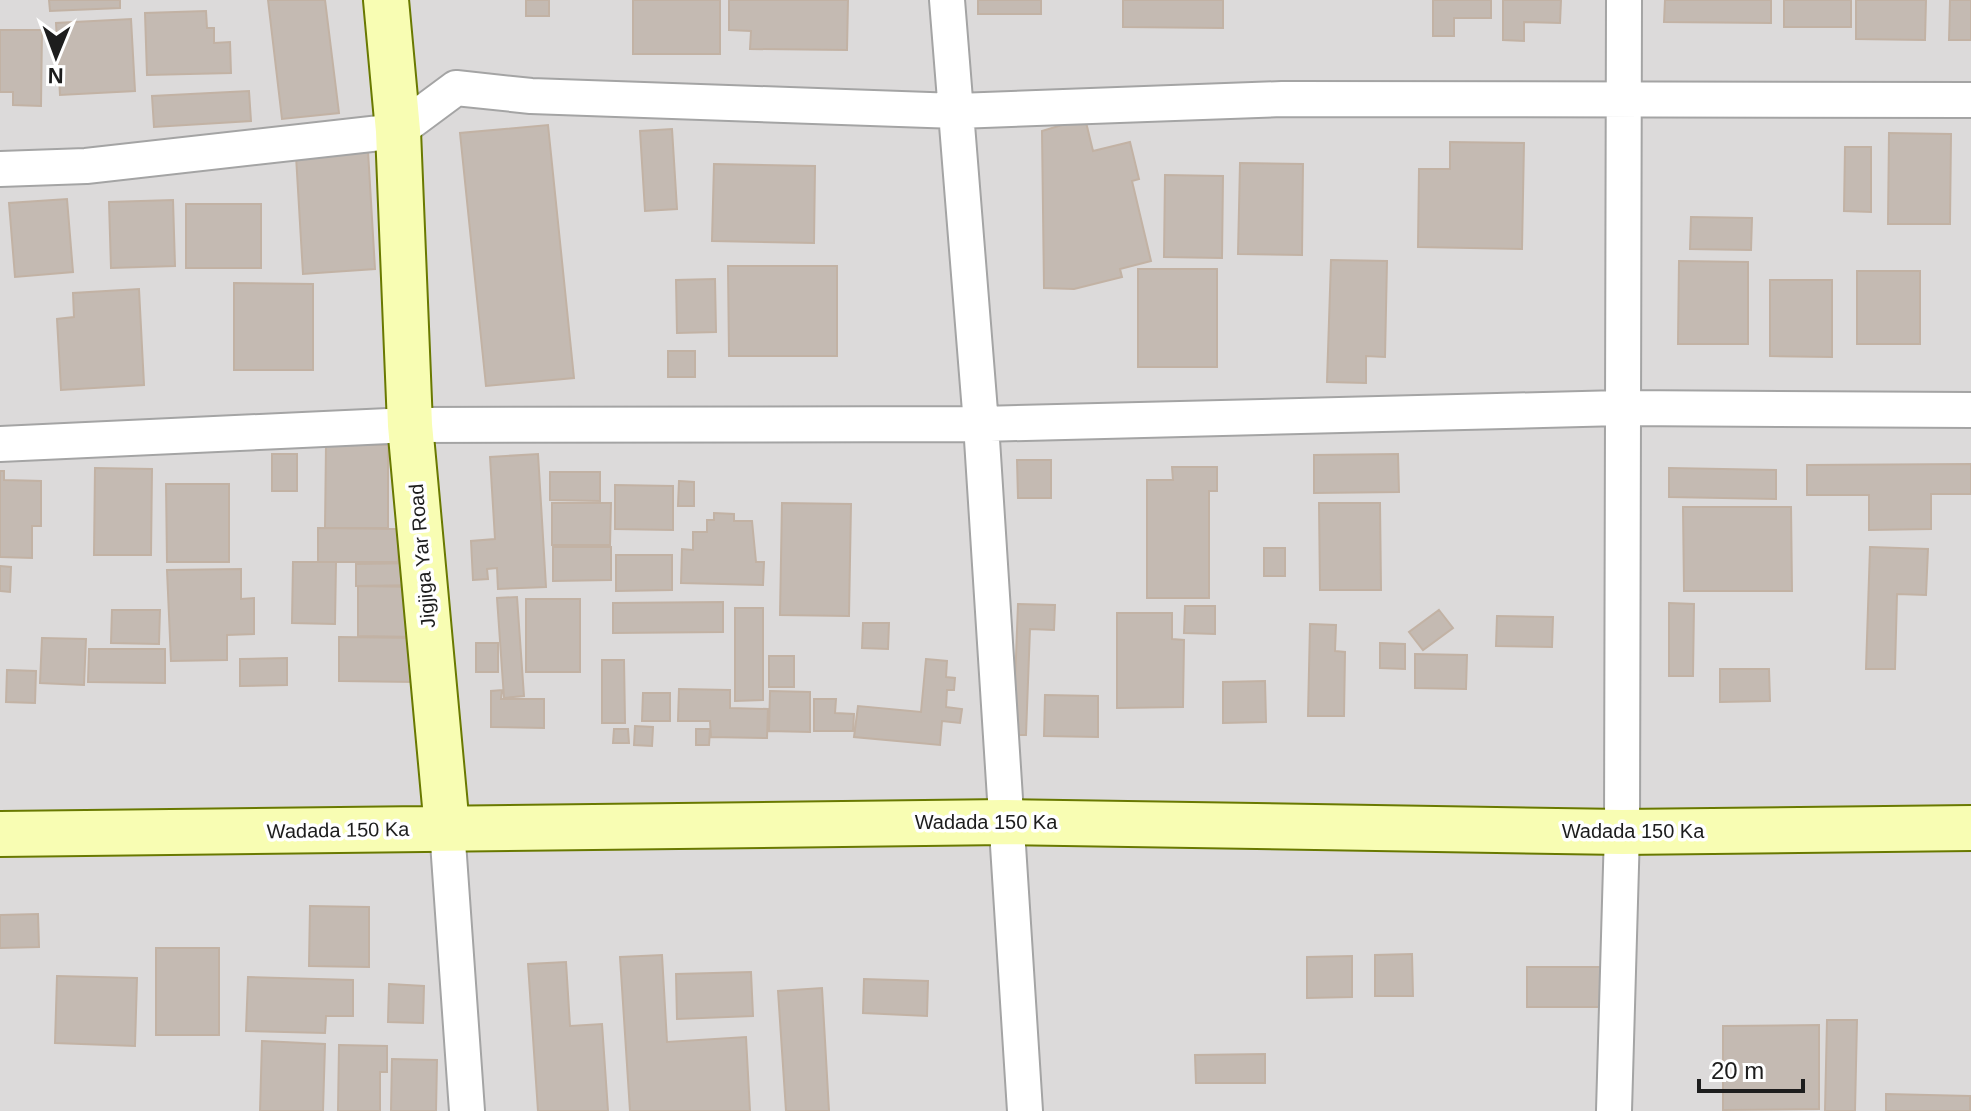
<svg xmlns="http://www.w3.org/2000/svg" width="1971" height="1111" font-family="Helvetica,sans-serif">
  <style>
    .residential { fill: #dcdada }
    .building { fill: #c4bab2; stroke: #c2b2a4; stroke-width: 2 }
    .lines { fill: none; stroke-linecap: round; stroke-linejoin: round }
    .street-casing { stroke: #a4a4a4; stroke-width: 38 }
    .secondary-casing { stroke: #697900; stroke-width: 48 }
    .street { stroke: #fff; stroke-width: 34 }
    .secondary { stroke: #f8fdb3; stroke-width: 44 }
    .labels { text-anchor: middle; dominant-baseline: central; stroke-width: 7; stroke-linejoin: round; paint-order: stroke }
    .street-label { font-size: 20px; fill: #1d1d1d; stroke: #fff }
  </style>
  <rect width="100%" height="100%" fill="#efebe3"/>
  <!-- residential -->
  <path class="residential" d="M0,0h1971v1111h-1971z"/>
  <!-- building -->
  <path class="building" d="M49,0h71v8l-70,3z
    M268,0h57l14,113 -57,6z
    M526,0h23v16h-23z
    M633,0h87v54h-87z
    M729,0h119l-1,50 -97,-1 1,-18 -22,-1z
    M978,0h63v14h-63z
    M1123,0h100v28l-100,-1z
    M1433,0h58v18h-37v18h-21z
    M1503,0h58l-1,23 -36,-1v19l-21,-1z
    M1665,0h106v23l-107,-1z
    M1784,0h67v27h-67z
    M1856,0h70l-1,40 -69,-1z
    M1950,0h21v40h-22z
    M206,11l1,17h7v15l16,-1 1,31 -84,2 -2,-62z
    M131,19l4,72 -75,4 -4,-72z
    M0,30h42l-1,76 -28,-1v-13h-13z
    M249,91l2,30 -97,6 -2,-31z
    M1085,118l8,33 37,-9 9,37 -7,2 19,80 -31,8 2,8 -48,12 -30,-1 -2,-157z
    M548,125l26,253 -88,8 -26,-253z
    M672,129l5,80 -32,2 -5,-80z
    M1889,133l62,1 -1,90h-62z
    M1450,142l74,1 -2,106 -104,-2 1,-78h31z
    M1845,147h26v65l-27,-1z
    M368,151l7,118 -72,5 -7,-118z
    M1240,163l63,1 -1,91 -64,-1z
    M714,164l101,2 -1,77 -102,-2z
    M1165,175l58,1 -1,82 -58,-1z
    M67,199l6,73 -58,5 -6,-74z
    M173,200l2,66 -64,2 -2,-66z
    M186,204h75v64h-75z
    M1691,217l61,1 -1,32 -61,-1z
    M1331,260l56,1 -2,96 -19,-1v27l-39,-1z
    M1679,261l69,1v82h-70z
    M728,266h109v90h-108z
    M1138,269h79v98h-79z
    M1857,271h63v73h-63z
    M715,279l1,53 -39,1 -1,-53z
    M1770,280h62v77l-62,-1z
    M234,283l79,1v86h-79z
    M139,289l5,96 -83,5 -4,-71 17,-2 -1,-24z
    M668,351h27v26h-27z
    M326,445h62v83h-63z
    M272,454h25v37h-25z
    M538,454l8,133 -48,2 -1,-21 -10,1 1,10 -15,1 -2,-39 24,-2 -5,-82z
    M1398,454l1,38 -85,1v-38z
    M1017,460h34v38h-33z
    M1971,464v30h-40v35l-62,1v-35h-62v-30z
    M1172,467h45v24h-8v107h-62v-118h26z
    M95,468l57,1 -1,86h-57z
    M1669,468l107,2v29l-107,-2z
    M0,471h4v9l37,1v45h-9v32l-32,-1z
    M550,472h50v29l-50,-1z
    M679,481l15,1v24h-16z
    M166,484h63v78h-62z
    M615,485l58,1v44l-58,-1z
    M552,503h59l-1,42h-58z
    M782,503l69,1 -2,112 -69,-1z
    M1319,503h61l1,87h-61z
    M1683,507h108l1,84h-108z
    M714,513l20,1v7h18l4,41h8l-1,23 -82,-2 1,-34 11,1v-18h14v-12h7z
    M318,528l80,1v33h-80z
    M553,547h58v33l-58,1z
    M1870,547l58,2 -2,46 -29,-1 -2,75h-29z
    M1264,548h21v28h-21z
    M616,555h56v35l-56,1z
    M293,562h43l-1,62 -43,-1z
    M421,563l1,22 -66,1v-22z
    M0,566l11,1 -1,25 -10,-1z
    M241,569v30l13,-1v36l-27,1v25l-56,1 -4,-91z
    M358,586l61,1 -1,50 -60,-1z
    M517,597l7,99 -20,2 -7,-100z
    M526,599h54v73h-54z
    M723,602v30l-110,1v-30z
    M1669,603l25,1 -1,72h-24z
    M1018,604l37,1 -1,25 -24,-1 -4,106h-13z
    M1185,606h30v28l-31,-1z
    M735,608h28v92l-28,1z
    M112,610h48l-1,34 -48,-1z
    M1439,610l14,18 -30,22 -14,-18z
    M1117,613h55v26l12,1 -1,67 -66,1z
    M1497,616l56,1 -1,30 -56,-1z
    M863,623h26l-1,26 -26,-1z
    M1310,624l26,1 -1,26 10,1 -1,64h-36z
    M339,637l77,1 -1,44 -76,-1z
    M42,638l44,1 -2,46 -44,-2z
    M476,643h22v29h-22z
    M1380,643l25,1v25l-25,-1z
    M89,649h76v34l-77,-1z
    M1415,654l52,1 -1,34 -51,-1z
    M769,656h25v31h-25z
    M287,658v27l-47,1v-27z
    M926,659l21,2 -1,16 9,1 -1,12h-7l-1,17 16,2 -2,14 -18,-2 -2,24 -86,-8 4,-31 63,6z
    M602,660h22l1,63h-23z
    M1720,669h49l1,32 -50,1z
    M7,670l29,1 -1,32 -29,-1z
    M1265,681l1,41 -43,1v-41z
    M679,689l51,1v18l38,1 -1,29 -56,-1 -1,-16h-32z
    M502,690l-1,9h43v29l-53,-1v-36z
    M770,691l40,1v40l-41,-1z
    M643,693h27v28h-28z
    M1045,695l53,1v41l-54,-1z
    M814,699h22l-1,14 19,1 -1,17h-39z
    M635,726l18,1 -1,19 -18,-1z
    M614,729h14l1,14h-16z
    M696,729h14l-1,16h-13z
    M310,906l59,1v60l-60,-1z
    M38,914l1,33 -39,1v-33z
    M156,948h63v87h-63z
    M1412,954l1,42h-38v-41z
    M662,955l5,87 79,-5 4,74h-120l-10,-154z
    M1352,956v41l-45,1v-41z
    M566,962l4,64 32,-2 6,87h-70l-10,-147z
    M1527,967h73v40h-73z
    M751,972l2,44 -76,3 -1,-45z
    M57,976l80,2 -2,68 -80,-3z
    M248,977l105,3v36h-27l-1,17 -79,-2z
    M864,979l64,2 -1,35 -64,-3z
    M389,984l35,2 -1,37 -35,-1z
    M822,988l7,123h-43l-8,-120z
    M1827,1020h30l-2,91h-30z
    M1819,1025v84l-96,1v-84z
    M262,1041l63,3 -2,67h-63z
    M339,1045l48,1v26h-7v39h-42z
    M1265,1054v29h-69l-1,-28z
    M392,1059l45,1 -1,51h-45z
    M1886,1094l84,2v15h-84z"/>
  <g class="lines">
    <defs>
      <path id="street" d="M947,0l34,424 44,687
        M0,169l86,-3 312,-35 58,-43 75,8 426,15 325,-12 689,1
        M0,444l410,-19 571,-1 640,-16 350,2
        M447,828l20,283
        M1614,1111l8,-279 2,-832"/>
      <path id="secondary" d="M386,0l12,131 12,294 37,403
        M0,834l1005,-12 617,10 349,-4"/>
    </defs>
    <!-- street casing -->
    <use href="#street" class="street-casing"/>
    <!-- secondary casing -->
    <use href="#secondary" class="secondary-casing"/>
    <!-- street -->
    <use href="#street" class="street"/>
    <!-- secondary -->
    <use href="#secondary" class="secondary"/>
  </g>
  <g class="labels">
    <!-- street labels -->
    <g class="street-label">
      <text transform="translate(422 556) rotate(-95)">Jigjiga Yar Road</text>
      <text x="986" y="822">Wadada 150 Ka</text>
      <text transform="translate(338 830) rotate(-1)">Wadada 150 Ka</text>
      <text x="1633" y="831">Wadada 150 Ka</text>
    </g>
  </g>
  <!-- north arrow -->
  <g transform="translate(56 56) rotate(181)" stroke="#ffffff" stroke-width="6" paint-order="stroke">
  <path d="M0-6L14 30L0 20L-14 30Z" fill="#1d1d1d"/>
  <text y="-12" font-size="22" font-weight="bold" text-anchor="middle" fill="#1d1d1d">N</text>
  </g>
  <!-- scale -->
  <path d="M1699 1079v12h104v-12" fill="none" stroke="#1d1d1d" stroke-width="4"/>
  <text x="1711" y="1079" font-size="24" fill="#1d1d1d" stroke="#ffffff" stroke-width="6" paint-order="stroke">20 m</text>
</svg>
